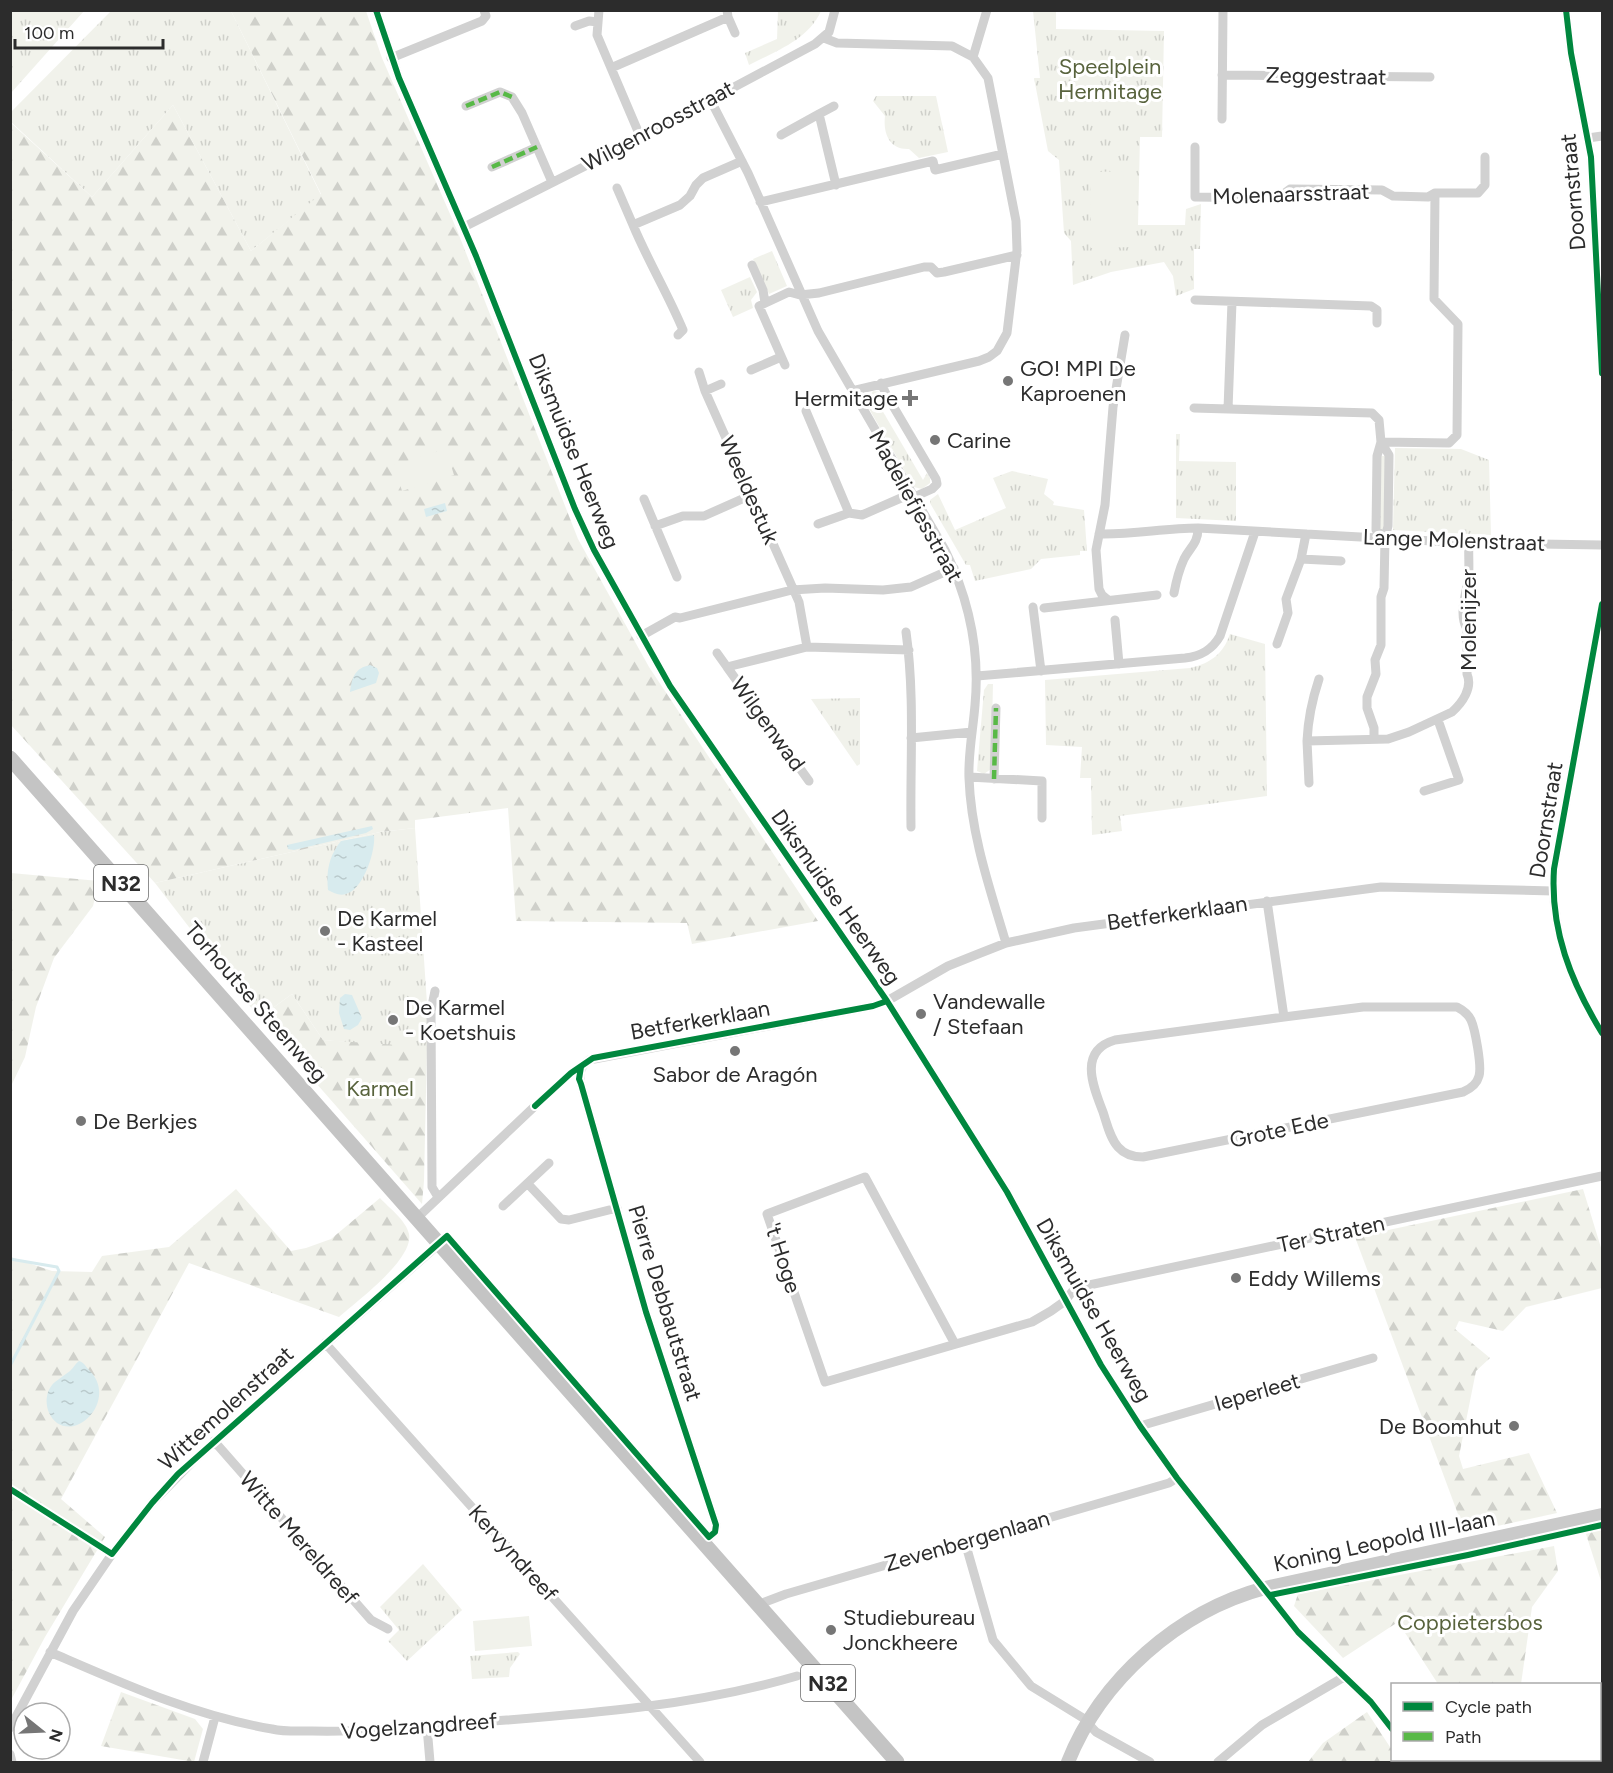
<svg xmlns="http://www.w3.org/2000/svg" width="1613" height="1773" font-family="Figtree,sans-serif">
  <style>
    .grass { fill: url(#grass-tufts) }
    .forest { fill: url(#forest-firs) }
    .pitch { fill: #f1f2eb }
    .water { fill: url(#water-ripples) }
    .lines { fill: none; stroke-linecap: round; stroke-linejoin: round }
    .stream { stroke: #d8ebee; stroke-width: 3 }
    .street { stroke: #d1d1d1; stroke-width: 9 }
    .secondary { stroke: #cacaca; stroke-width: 14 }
    .primary { stroke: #c4c4c4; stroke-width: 15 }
    .quiet { stroke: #58b947; stroke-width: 4.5; stroke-dasharray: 9 4.5; stroke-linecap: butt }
    .cycleway-casing { stroke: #fff; stroke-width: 10 }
    .cycleway { stroke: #00873e; stroke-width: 6 }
    .poi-dot { fill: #767676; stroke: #fff; stroke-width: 2 }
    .labels { text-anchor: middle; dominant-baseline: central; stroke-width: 6; stroke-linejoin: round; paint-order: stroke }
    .shield { fill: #fff; stroke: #6b6b6b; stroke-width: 1.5 }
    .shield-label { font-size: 21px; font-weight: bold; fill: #2c2c2c }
    .park-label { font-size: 22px; fill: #58633d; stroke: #fff }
    .street-label { font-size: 22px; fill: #2c2c2c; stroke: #fff }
    .poi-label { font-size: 22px; fill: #2c2c2c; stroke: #fff; text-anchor: start }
  </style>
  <defs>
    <pattern id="grass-tufts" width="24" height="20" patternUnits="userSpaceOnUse" patternTransform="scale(1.5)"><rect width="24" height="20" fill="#f1f2eb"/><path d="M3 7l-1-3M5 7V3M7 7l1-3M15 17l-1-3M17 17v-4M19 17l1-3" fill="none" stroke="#cfd0ca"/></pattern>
    <pattern id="forest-firs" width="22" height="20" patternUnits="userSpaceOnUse" patternTransform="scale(1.5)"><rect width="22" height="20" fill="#f1f2eb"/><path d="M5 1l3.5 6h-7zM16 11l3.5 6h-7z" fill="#cfd0ca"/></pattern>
    <pattern id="water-ripples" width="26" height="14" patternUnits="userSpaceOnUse" patternTransform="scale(1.5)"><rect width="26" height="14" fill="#d8ebee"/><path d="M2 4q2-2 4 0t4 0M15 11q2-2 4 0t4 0" fill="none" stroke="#bacacc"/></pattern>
  </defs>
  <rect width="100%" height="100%" fill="#fff"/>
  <!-- grass -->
  <path class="grass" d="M11,10l73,1 -73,82 -1,-82z
    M111,11h120l90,184 -70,56 -78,-146 -81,92 -81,-75 -1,-9z
    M778,11h43c-13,29 -45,40 -72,54l-4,-12 32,-14z
    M1033,11h23v18l108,2 -2,106h-22l-2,88h47l1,-16 15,-5 -1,45h-6v40l-18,7 -3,-20 -9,-14 -53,10 -38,13 -2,-44 -7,-8 -5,-73 -11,-9 -14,-73h6z
    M876,96h60l12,56 -29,6 -10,-9c-20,1 -26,-16 -24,-33l-12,-15z
    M772,251l15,35 -18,8 -16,-35z
    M750,277l7,15 -6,8 2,8 -20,9 -12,-27z
    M873,391l7,1 6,10 -4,8 41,70 4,-7 3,5v5l-8,6 -8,-2 -46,-80 -1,-8z
    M1176,434h4l-1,27 57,1v59l-60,-3z
    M1395,448l66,1 28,11 2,75 -98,-5z
    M1380,456h5v64l-2,10h-3z
    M1012,471l36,8 -4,15 10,8 -1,3 31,5 3,41h-7v5v-1l-39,4 -10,10 -56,12 -5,-16h-4l-36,-62v-3l8,-6 17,36 51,-22 -13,-30z
    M1230,634l35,10 2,152 -147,20 2,15 -30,4 -1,-57h-11l2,-31 -36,-2 -1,-65 145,-12c21,-5 33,-14 40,-34z
    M988,684h5l-2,85 -7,5 -7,-3 7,-81z
    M860,698v66l-3,2 -46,-67z
    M415,828l13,190 -1,31 -104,-9 -31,-46 -33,24 -104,-135 225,-51z
    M423,1564l39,46 -55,51 -19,-20 11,-11 -19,-23z
    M518,1652l2,2 -10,14 -1,9 -37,2 -2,-23z"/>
  <!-- forest -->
  <path class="forest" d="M231,11h135l16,47 75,172 121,309 71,128 169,254 -126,23 -5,-21 -171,-2 -8,-113 -93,12v8l-35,4 -225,51 -144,-158 -1,-603 82,75 81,-92 78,146 70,-57z
    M11,873l88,8 -6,25 -39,52 -18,49 -11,50 -14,29z
    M292,994l31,46 104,7 -3,134 -2,23 -163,-186z
    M236,1189l55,62 15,-3 25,-9 49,-41c9,10 26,22 29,36 5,25 -53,68 -70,83l-150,-54 -128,236 44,38 -60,100 -34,63v-443l41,14 40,1 10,-16 67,-9z
    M1583,1189l19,62v37l-76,19 -23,24 -44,-10 -4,8 35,29 -14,13 -17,85 4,13 66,-16 28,60 -92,20 -110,-296z
    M1602,1527v57l-17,-53z
    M1554,1546l4,25 -26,36 -11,77h-83l-40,-62 -55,36 -49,-52 4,-12z
    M121,1692l74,27 8,10 -9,33 -93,-16z
    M1367,1712l25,38v10h7l2,2h-93l15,-19z
    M1600,1729l2,1v32h-175l-2,-2h175z"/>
  <!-- pitch -->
  <path class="pitch" d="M1133,171l2,76 -44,1 -1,-76z
    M446,449l8,26 -52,16 -8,-26z
    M529,1616l3,30 -57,5 -2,-30z"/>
  <!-- water -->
  <path class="water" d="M445,503l2,8 -21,6 -2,-8z
    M370,665l7,3 2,5 -3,10 -26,9c2,-15 5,-24 20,-27z
    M372,826l1,3 -7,4 -72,17 -6,-1 -1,-4z
    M374,835c2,16 -11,55 -28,59 -7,2 -12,-1 -18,-4 -2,-19 1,-34 13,-49z
    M345,994l7,1 10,23 -4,7 -8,5 -6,-1 -5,-16 1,-15z
    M79,1361c6,2 6,5 10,9 28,27 -8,69 -32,53 -13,-10 -14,-31 -2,-41 5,-4 10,-7 15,-11 4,-4 5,-7 9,-10z"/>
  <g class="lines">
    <!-- stream -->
    <path class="stream" d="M10,1259l47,8 2,4 -49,95"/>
    <!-- street -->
    <path class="street" d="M376,10l23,68 77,178 99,253 19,41 76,136 217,315 120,191 94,173 39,61 37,52 121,154 73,70 21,27
      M599,10l-2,25 43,101
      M1566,10l5,43 20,104 11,216
      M728,17l7,16
      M575,26l14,-5 9,1
      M824,38l13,5 115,3 21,11 15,21 28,143 1,29 -10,83 -10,18 -8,6 -10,4 -127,30
      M973,57l14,-47
      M391,58l91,-37 4,-5 -2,-6
      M611,68l117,-51 -1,-7
      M1222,75l208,2
      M710,99l38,74 70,158 127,219c24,49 35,102 30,155 -2,25 -7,49 -6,73 2,57 21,111 37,165
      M466,106l34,-14 12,5 10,16 30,69
      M834,106l-15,8 17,71
      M1222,119l1,-109
      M781,135l38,-21
      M1588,138l14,-2
      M1195,147v50l83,1 12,-9 92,1 11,6 35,1 7,-4h43l7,-8v-28
      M492,167l45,-20
      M617,188l16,37 47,-20 10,-9 6,-11 7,-7 39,-17
      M760,202l173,-41 2,9 68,-16
      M633,225c15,36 35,69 50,105l-5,5
      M464,227l139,-70 212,-113 14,-12 6,-22
      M752,265l11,25 2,13
      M1195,300l176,6 6,4v13
      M785,365l-26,-59 30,-14 11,3 19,-2 105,-26h7l6,6 7,-1 73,-17
      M751,370l30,-13
      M699,372l6,19 94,211 8,45
      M705,391l16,-7
      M1194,408l178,5 7,7 2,22 -4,14 -1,74 9,8
      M1228,409l4,-107
      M806,411l43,102 13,2 39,-17 13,-1 18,-8 5,-5 -1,-5 -50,-85 -5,-11
      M1381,442l68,1 8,-8 1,-111 -24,-25 1,-106
      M644,499l33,78
      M818,524l31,-11
      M655,526l28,-10h21l47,-21
      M1099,534c33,1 66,-6 99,-6l271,15 133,2
      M1306,534l-5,25 40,2
      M1174,593c2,-11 5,-23 10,-34 6,-12 14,-15 14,-31
      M1108,600l-6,-5 -3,-6 -3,-39 9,-45 8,-98 12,-72
      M1602,604l-48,265c-4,61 17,113 48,164
      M1033,607l8,64
      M1044,608l113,-13
      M1115,620l4,44
      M906,632c9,64 4,130 5,195
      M641,636l34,-19 5,1 112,-28 33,-2 58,2 28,-3 43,-19
      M1277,644l11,-31 -2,-14 15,-40
      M717,653l10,14 80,-20 102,3
      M727,667l82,114
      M977,676l208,-18c16,-2 27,-8 35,-22l35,-104
      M1319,679c-7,21 -11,40 -12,62l81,-2 21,-7 43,-20c10,-9 21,-24 15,-38v-45c-8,-13 -2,-33 1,-47 2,-13 0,-27 1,-39
      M911,738l61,-6
      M1374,739v-11l-7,-20v-11l9,-23 -1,-14 6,-15v-48l3,-9 1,-50 3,-12 1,-71 -8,-13
      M1307,741l2,42
      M969,777l73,4v37
      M994,779l2,-71
      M1424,791l35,-11 -21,-60
      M1267,901l17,116 79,-10h94c6,3 11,7 14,13 4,9 11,46 8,56 -2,8 -9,13 -16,16l-320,65c-9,0 -18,-2 -25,-10 -8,-9 -11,-23 -15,-35 -9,-24 -26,-61 12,-72l169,-23
      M435,991l-4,20 1,176 6,10
      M528,1184l33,35 8,1 48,-12
      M503,1206l46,-43
      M417,1218l118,-112
      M325,1343l375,419
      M955,1344l-90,-167 -98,37 58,168 207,-60 19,-11 14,-10 10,-13 527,-112
      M1140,1426l233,-68
      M214,1441l157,179 17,9
      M10,1489l102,65
      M965,1542l28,98 38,46 52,32 13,14 54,30
      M702,1544l13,-12 1,-7 -70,-213 -65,-228c-3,-10 -1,-18 8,-24l284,-54 14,-5 61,-35 30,-12 28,-11 68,-15 307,-41 172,4
      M757,1605l29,-11 383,-111 8,-5
      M50,1652c72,31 144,64 222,77 13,3 27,2 40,2 49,1 97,-3 145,-7 115,-9 230,-16 340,-48
      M427,1727l3,35
      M10,1728l63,-117 39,-57 40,-51 44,-45 243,-214
      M10,1754l2,8
      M1412,1760l2,2
      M203,1762l12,-45
      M1218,1762l44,-37 82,-48"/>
    <!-- secondary -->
    <path class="secondary" d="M1068,1762c33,-83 111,-151 197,-174l337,-73"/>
    <!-- primary -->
    <path class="primary" d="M10,758l887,1004"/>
    <!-- quiet -->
    <path class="quiet" d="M466,106l34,-14 12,5 3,3
      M492,167l45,-20
      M994,779l2,-71"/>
    <defs>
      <path id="cycleway" d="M376,10l23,68 77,178 99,253 19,41 76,136 217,315 120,191 94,173 39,61 37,52 121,154 73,70 21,27
        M1566,10l5,43 20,104 11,216
        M1602,604l-48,265c-4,61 17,113 48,164
        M535,1106l36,-33 22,-15 280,-52 14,-5
        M10,1489l102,65 40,-51 26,-29 269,-238 262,301 6,-5 1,-7 -70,-213 -65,-228 -2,-5 2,-12
        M1270,1595l198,-40 134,-30"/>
    </defs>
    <!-- cycleway casing -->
    <use href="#cycleway" class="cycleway-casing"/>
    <!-- cycleway -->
    <use href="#cycleway" class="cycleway"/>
  </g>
  <!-- markers -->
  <g class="poi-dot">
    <circle cx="1008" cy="381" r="6"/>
    <path d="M907 389h6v6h6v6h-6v6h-6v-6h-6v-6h6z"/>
    <circle cx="935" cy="440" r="6"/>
    <circle cx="325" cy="931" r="6"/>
    <circle cx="921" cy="1014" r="6"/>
    <circle cx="393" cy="1020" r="6"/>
    <circle cx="735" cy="1051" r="6"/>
    <circle cx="81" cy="1121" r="6"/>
    <circle cx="1236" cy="1278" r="6"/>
    <circle cx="1514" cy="1426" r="6"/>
    <circle cx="831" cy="1630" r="6"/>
  </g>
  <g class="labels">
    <!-- shield labels -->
    <g class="shield">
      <rect x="94" y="865" width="54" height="36" rx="4.5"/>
      <rect x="801" y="1665" width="54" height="36" rx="4.5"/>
    </g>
    <g class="shield-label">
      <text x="121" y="883">N32</text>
      <text x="828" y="1683">N32</text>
    </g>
    <!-- park labels -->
    <g class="park-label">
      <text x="1110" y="66">Speelplein<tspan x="1110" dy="25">Hermitage</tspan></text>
      <text x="380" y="1088">Karmel</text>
      <text x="1470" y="1622">Coppietersbos</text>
    </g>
    <!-- street labels -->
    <g class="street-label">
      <text transform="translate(1326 76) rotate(1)">Zeggestraat</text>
      <text transform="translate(658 126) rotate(-28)">Wilgenroosstraat</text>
      <text transform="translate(1573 192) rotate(-95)">Doornstraat</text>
      <text transform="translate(1291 194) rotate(-2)">Molenaarsstraat</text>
      <text transform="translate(574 451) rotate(68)">Diksmuidse Heerweg</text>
      <text transform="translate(749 490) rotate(66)">Weeldestuk</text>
      <text transform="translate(916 506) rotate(61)">Madeliefjesstraat</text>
      <text transform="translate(1454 540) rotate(2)">Lange Molenstraat</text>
      <text transform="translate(1468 620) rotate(-90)">Molenijzer</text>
      <text transform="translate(768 724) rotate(54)">Wilgenwad</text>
      <text transform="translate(1546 820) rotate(-81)">Doornstraat</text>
      <text transform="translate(836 897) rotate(55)">Diksmuidse Heerweg</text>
      <text transform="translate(1177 913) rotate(-8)">Betferkerklaan</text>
      <text transform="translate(256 1002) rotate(49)">Torhoutse Steenweg</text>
      <text transform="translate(700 1020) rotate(-10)">Betferkerklaan</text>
      <text transform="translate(1279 1130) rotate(-12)">Grote Ede</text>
      <text transform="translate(1331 1234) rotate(-12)">Ter Straten</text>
      <text transform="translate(783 1258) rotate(72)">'t Hoge</text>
      <text transform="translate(665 1303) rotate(73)">Pierre Debbautstraat</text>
      <text transform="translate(1094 1310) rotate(60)">Diksmuidse Heerweg</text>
      <text transform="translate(1257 1392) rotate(-16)">Ieperleet</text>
      <text transform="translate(226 1408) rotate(-42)">Wittemolenstraat</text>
      <text transform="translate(299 1538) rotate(49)">Witte Mereldreef</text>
      <text transform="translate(967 1541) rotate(-16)">Zevenbergenlaan</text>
      <text transform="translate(1384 1541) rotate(-12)">Koning Leopold III-laan</text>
      <text transform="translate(513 1553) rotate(48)">Kervyndreef</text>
      <text transform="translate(419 1726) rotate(-4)">Vogelzangdreef</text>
    </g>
    <!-- poi labels -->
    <g class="poi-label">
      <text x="1020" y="368">GO! MPI De<tspan x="1020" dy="25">Kaproenen</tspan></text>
      <text x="898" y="398" text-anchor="end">Hermitage</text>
      <text x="947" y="440">Carine</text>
      <text x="337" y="918">De Karmel<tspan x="337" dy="25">- Kasteel</tspan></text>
      <text x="933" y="1001">Vandewalle<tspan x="933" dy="25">/ Stefaan</tspan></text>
      <text x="405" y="1007">De Karmel<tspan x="405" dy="25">- Koetshuis</tspan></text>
      <text x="735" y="1074" text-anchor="middle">Sabor de Aragón</text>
      <text x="93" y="1121">De Berkjes</text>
      <text x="1248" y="1278">Eddy Willems</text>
      <text x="1502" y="1426" text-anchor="end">De Boomhut</text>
      <text x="843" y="1617">Studiebureau<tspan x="843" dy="25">Jonckheere</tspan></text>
    </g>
  </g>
  <!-- border -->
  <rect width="1613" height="1773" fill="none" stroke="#2c2c2c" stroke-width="24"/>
  <!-- legend -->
  <rect x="1391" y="1683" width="210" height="78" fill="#ffffff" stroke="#ababab" stroke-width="1.5"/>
  <rect x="1403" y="1702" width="30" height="9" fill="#00873e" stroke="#ababab" stroke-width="1.5"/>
  <text x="1445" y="1713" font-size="18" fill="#2c2c2c">Cycle path</text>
  <rect x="1403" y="1732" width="30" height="9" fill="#58b947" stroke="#ababab" stroke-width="1.5"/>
  <text x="1445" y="1743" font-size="18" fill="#2c2c2c">Path</text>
  <!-- north arrow -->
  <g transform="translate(42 1731) rotate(108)"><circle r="28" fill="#ffffff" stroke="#ababab" stroke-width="1.5"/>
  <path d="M0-4.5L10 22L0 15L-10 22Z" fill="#767676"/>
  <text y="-9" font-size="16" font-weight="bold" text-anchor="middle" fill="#2c2c2c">N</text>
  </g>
  <!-- scale -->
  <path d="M15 39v9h148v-9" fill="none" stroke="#2c2c2c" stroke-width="3"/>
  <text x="24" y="39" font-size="18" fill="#2c2c2c" stroke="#ffffff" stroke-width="4.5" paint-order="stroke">100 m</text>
</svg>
